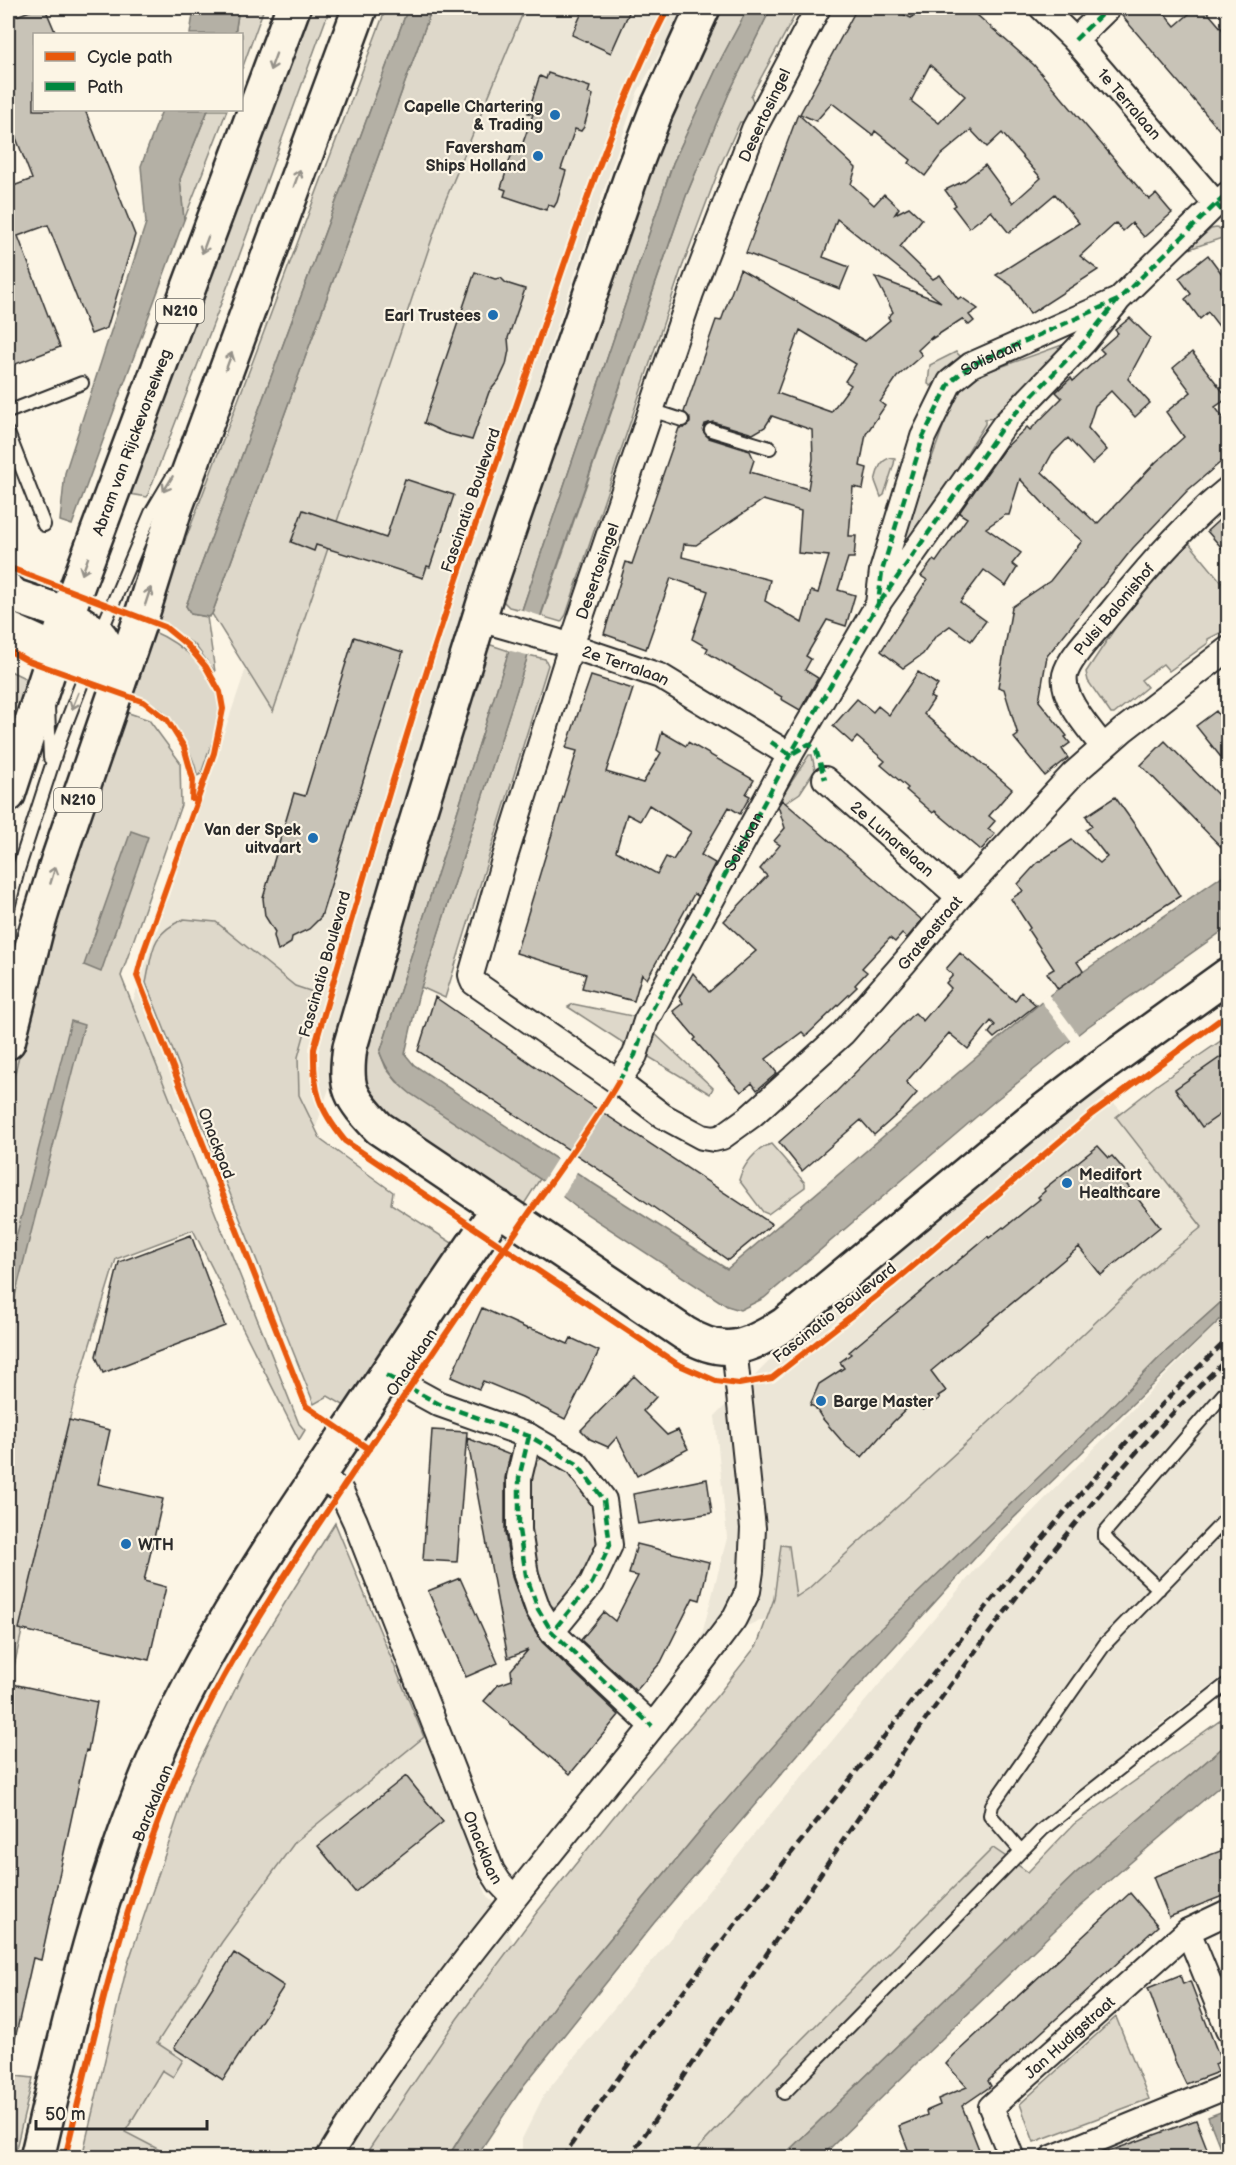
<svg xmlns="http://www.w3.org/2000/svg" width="1236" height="2165" viewBox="0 0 1236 2165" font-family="'Balsamiq Sans',sans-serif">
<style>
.built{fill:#ece6d7}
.green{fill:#ded8ca;stroke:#84827a;stroke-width:1.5}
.water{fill:#b4b0a5;stroke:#7d7b74;stroke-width:1.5}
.pier{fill:#fcf5e5}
.building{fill:#c8c3b7;stroke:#2b2b2b;stroke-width:1.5;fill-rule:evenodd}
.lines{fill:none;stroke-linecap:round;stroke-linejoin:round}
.lane-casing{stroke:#2b2b2b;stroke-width:16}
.street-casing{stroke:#2b2b2b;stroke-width:28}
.secondary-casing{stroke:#2b2b2b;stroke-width:38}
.highway-casing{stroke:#2b2b2b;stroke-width:38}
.lane{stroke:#fcf5e5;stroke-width:12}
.street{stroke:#fcf5e5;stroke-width:24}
.secondary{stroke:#fcf5e5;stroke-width:33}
.highway{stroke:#fcf5e5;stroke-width:33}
.rail{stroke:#2b2b2b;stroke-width:4.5;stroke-dasharray:9 4.5;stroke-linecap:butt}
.quiet{stroke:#00873e;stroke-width:4.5;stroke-dasharray:9 4.5;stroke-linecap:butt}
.cycleway-casing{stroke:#fcf5e5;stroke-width:10}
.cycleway{stroke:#e8590c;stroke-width:6}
.oneway{stroke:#949088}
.poi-dot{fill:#1f6fb2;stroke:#fcf5e5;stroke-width:2}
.labels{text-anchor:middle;stroke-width:4.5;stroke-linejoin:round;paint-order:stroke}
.shield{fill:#fcf5e5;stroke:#6a6863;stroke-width:1.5}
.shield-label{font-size:15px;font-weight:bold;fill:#2b2b2b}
.street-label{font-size:16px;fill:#2b2b2b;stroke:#fcf5e5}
.poi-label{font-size:16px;font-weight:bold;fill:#2b2b2b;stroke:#fcf5e5;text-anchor:end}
</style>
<rect width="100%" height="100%" fill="#fcf5e5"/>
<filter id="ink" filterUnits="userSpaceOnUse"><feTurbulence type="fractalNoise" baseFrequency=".0167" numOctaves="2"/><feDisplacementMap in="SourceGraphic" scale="12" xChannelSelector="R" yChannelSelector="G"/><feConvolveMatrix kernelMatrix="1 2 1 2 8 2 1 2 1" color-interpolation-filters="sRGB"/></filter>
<g filter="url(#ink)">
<!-- built -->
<path class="built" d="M470,8H686L638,91L550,346L333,1077L298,1180L110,1069Z
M1076,1064L1228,1221L809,1604L700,1642L727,1538L715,1416L1031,1096Z
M1228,1312V1672L1155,1728L724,2157H522V2139L544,2095L764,1822L975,1570Z
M418,1721L488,1898L494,1903L517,1950L374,2157L108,2158L199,1935Z"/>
<!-- green -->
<path class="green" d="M239,8H264L242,69V34H235Z
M306,8H330L238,259L147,497L129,494Z
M386,8H408L186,606L191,614L207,617L215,672L195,645L156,618Z
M432,8H525L443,206L273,712L212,614Z
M717,8H748L721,59L673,163L522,610L509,607L499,597L634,193Z
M771,8H799L751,96L755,108L746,122H740L721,164L681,270L566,615L561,622L541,616L686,196L729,93Z
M208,110H227L184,220L180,179Z
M1216,228L1228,230V236L1186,250L1211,229Z
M1065,344L997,418L985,419V424L899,561L894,564L948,413L961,389L978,375Z
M956,352L960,356L962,362L931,386L928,384L930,365Z
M890,458L895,459L894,464L884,495L881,497L875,481C878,471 879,461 890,458Z
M1187,544H1190L1228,590V629L1208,639V643L1169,671L1163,664L1141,680L1147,687L1114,714H1111L1088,681L1086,672L1129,607Z
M150,630C181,643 221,674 219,711C218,732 207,754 201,774L197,776C196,764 191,755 186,744C168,710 161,707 127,692Z
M488,644L509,651L380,1053L386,1068L397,1082L540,1179L519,1212L375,1112L358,1083L402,894Z
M528,655L545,659L548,665L445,998L421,987Z
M8,670L29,680L8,748Z
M123,711L149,720L180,762L181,805L121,976L299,1424L305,1430L299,1440L193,1230L116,1259L77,1387L8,1693V1102L52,917Z
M809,755H812L815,770L800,793L775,810L777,804Z
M184,919L216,922L295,986L316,993L298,1057L299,1095L321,1140L393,1192L391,1204L460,1248L350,1409L328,1396L314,1404L146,983C153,950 150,934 184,919Z
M573,1004L637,1017L628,1046L568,1007Z
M651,1034H655L713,1088L710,1094L649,1057Z
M1228,1036V1296L1160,1357L714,1814L555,2005L466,2128L448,2157L363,2158L457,2019L537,1912L627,1800L717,1696L757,1645L774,1599L781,1545L789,1546L796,1597L808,1589L1039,1376L1162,1259L1202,1227L1116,1117L1158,1084Z
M771,1144L805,1183V1187L768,1214L763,1212L739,1180C743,1165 756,1149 771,1144Z
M550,1455L594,1495L600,1533L591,1568L561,1606L556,1608L549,1605L531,1545L530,1482L536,1462L542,1456Z
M335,1523L424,1737L295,1842L222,1942L157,2043L183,2060L173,2077L162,2070L125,2132L173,2157H82L127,1966L190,1781L251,1657Z
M1228,1715V1743L1076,1873L782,2157L689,2158L801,2040L993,1848L1028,1872L1074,1824Z
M1116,2017L1149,2099L1034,2142L1020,2104Z
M15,2076L33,2078L14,2157H8V2106Z"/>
<!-- water -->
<path class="water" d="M194,8H239L235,34H190Z
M408,8H432L212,614L209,617L191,614L186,606Z
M748,8H771L729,93L686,196L549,590L418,997L405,1054L414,1065L594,1184L727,1269L1051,994L1228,872V927L1086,1028L996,1100L764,1298L740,1310L727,1306L576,1207L540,1179L411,1094C396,1082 387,1071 380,1053L522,610L673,163L721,59Z
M162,110H208L180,179L184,220L72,525L60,521L65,473L146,223L141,166Z
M131,831L148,837L101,972L84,965Z
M71,1021L84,1025L8,1323V1269Z
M1228,1296V1312L995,1536L817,1732L654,1923L524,2085L476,2157H448L466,2128L555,2005L714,1814L852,1656L1095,1423L1160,1357Z
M1228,1743V1779L1081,1905L921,2059L821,2157H782L1076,1873Z
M1228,2109V2118L1224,2120L1228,2131V2157H1224L1208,2117Z"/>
<!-- pier -->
<path class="pier" d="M519,609L544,617L531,656L507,650Z
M1048,994L1080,1037L1073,1043L1040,1000Z
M558,1157L578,1170L561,1199L541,1184Z"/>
<!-- building -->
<path class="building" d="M38,8H45L56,34H34V110H85L135,235L107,328L91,334L48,225L18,236L60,347L8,367V188L32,179L8,117V19Z
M584,8H631L611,53L572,35Z
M857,8H891L911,18L920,8H969L1034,65L1144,194L1150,199L1156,194L1172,213L1144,237L1132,223L1123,231L1116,223L1080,256L1098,270L1030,314L1012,286L996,275L1079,223L1055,194L1009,233L991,211L969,228L953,207L956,205L945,190L964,181L985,165L1013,203L1041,178L1002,133L987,147L971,130L940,156L925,176L909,163L911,160L875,131L873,135L832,103L816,121L800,114ZM930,65L965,96L939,123L911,101Z
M1133,8H1160L1175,26L1196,8H1204L1228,36V140L1122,16Z
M548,73L590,87L588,93L593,95L584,127L581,131L575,129L561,169L566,171L557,202L554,207L548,204L546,210L504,196L506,190L501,188L511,156L514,152L519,154L533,114L528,113L538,81L540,76L546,79Z
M798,114L856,168L851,184L874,205L884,194L899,208L895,214L909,207L922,219L900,247L933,279L940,275L958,299L961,297L978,309L969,315L974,321L969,325L962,319L930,340L933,336L918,350L922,355L897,377L880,402L885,406L866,434L860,466L867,468L863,489L853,487L849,536H856L854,558H848L838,590L855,595L846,626L827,620L806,656L811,659L805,670L818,678L800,710L781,699L782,697L706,652L708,648L692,639L708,591L671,578L646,649L604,634L626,562L632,564L679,428H684L690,423V418L684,412L716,320L721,321L740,269L865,341L890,320L888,317L893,312L875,277L941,302L837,219L823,257L849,267L840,289L746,253ZM800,330L856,364L845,381L851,385L831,412L777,393ZM772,416L812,430L813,459L808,489L750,472L754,460L750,451L709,438L703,431L705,424L713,422L753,434L765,427ZM763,500L801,511L798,553L829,556L818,593L811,591L802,623L765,601L770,580L682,557L684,544L696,545Z
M1208,255L1228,282V338L1208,312L1200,319L1185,299L1191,294L1179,278Z
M475,272L495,279L501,278L506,283L525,289L508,338L509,350L506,365L499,380L489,392L472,440L445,433L424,423Z
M1130,318L1150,338L1128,379L1150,403L1135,417L1111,391L1095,406L1088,428L1107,450L1092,464L1068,438L1052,454L1042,472L1097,524L1156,462L1184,437L1166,412L1191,392L1173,368L1192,352L1228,398L1215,407L1228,424V456L1188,490L1133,548L1047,656L1039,701L1067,736L1065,737L1070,743L1062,749L1068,758L1045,776L1014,738L1018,735L1004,689L998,687L1012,607L1050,581L1082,541L1057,520L1058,519L1020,479L1009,515H1005L986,528L1021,553L1012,564L1017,568L1006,586L984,570L960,602L986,621L971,641L950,626L935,637L923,654L903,668L881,651L927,580L921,576L933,560L936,562L967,518L959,513L1004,449L1027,427L1030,430L1062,398L1056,392L1071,378L1073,381L1104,353L1100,349L1118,333L1115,330Z
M405,479L454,495L430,567L427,566L423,578L349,554L348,555L316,545L314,551L291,542L303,510L386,538Z
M1228,512V555L1207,531Z
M354,637L403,652L321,917L309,929L292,937L291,943L278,951L274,936L275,932L265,916L263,898L294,793L305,796Z
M918,672L938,685L930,697L934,699L924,714L1012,789L989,816L995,821L988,829L995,834L981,850L935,811L933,813L906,790L908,788L881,765L885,761L857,737L852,743L833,726L857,699L873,712L878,706L889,715Z
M591,676L633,689L606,772L643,783L661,753L657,750L662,732L686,746L688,742L754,780L746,794L750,796L740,814L729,807L701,855L715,863L698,896L694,894L647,979L642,974L634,1001L582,988L586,974L516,953L577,751L566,748ZM649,805L691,832L673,860L666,857L657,874L616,851L627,814L640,821Z
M1216,711L1228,728V766L1196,726Z
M1165,741L1228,805V854L1141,765Z
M1115,797L1137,828L1180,896L1077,962L1083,971L1058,989L1047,973L1054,969L1028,930L1030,928L1011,899L1023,891L1018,884L1037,863L1072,840L1100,863L1107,857L1086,830L1092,826L1086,816Z
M782,800L922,920L907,938L902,934L895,942L890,938L862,968L867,972L855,985L857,987L806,1036L802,1032L766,1059L777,1073L757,1090L752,1083L741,1092L694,1040L696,1038L673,1011L683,1003L679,997L693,973L709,992L756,951L724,921L767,876L760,869L780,845L774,841L785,828L778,806Z
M960,953L1015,1001L1021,992L1036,1005L994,1038L989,1033L995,1025L991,1021L968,1049L949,1033L906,1082L917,1093L903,1109L874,1135L861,1120L802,1171L779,1142L836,1092L910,1017L915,1013L923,1021L951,988L946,983L953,975L946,969Z
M435,997L588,1103L772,1224L728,1260L615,1180L418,1051Z
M1228,1052V1109L1202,1127L1175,1089Z
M1098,1146L1109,1158L1112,1156L1126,1172L1120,1176L1160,1227L1101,1275L1079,1247L931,1371L946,1391L938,1396L940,1398L923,1410L914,1402L893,1422L862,1457L847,1447L822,1418L815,1407L810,1405L819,1384L844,1368L840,1362L851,1354L849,1352L988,1236L989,1238L1003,1227L1004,1228L1040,1199L1038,1197L1045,1191L1044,1189Z
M191,1235L225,1326L103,1373L96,1356L119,1262Z
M482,1308L528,1329L529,1328L541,1332L568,1344L571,1338L599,1351L565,1419L522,1397L483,1381L479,1389L451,1377Z
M634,1376L656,1397L643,1411L667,1435L678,1430L688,1449L637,1476L617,1437L608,1447L590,1439L581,1430Z
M69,1420L110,1430L98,1484L163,1499L144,1581L166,1587L149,1660L19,1629Z
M432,1430L467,1432L457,1562L423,1560Z
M467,1438L510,1455L505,1478V1532L512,1577L526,1616L542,1642L619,1715L570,1774L484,1701L498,1685L512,1680L511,1670L528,1650L508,1658Z
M707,1479L712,1513L638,1524L633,1494Z
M637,1544L709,1562L700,1600L693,1598L661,1662L636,1691L581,1640L604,1612L615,1621L638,1576L629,1574Z
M460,1578L498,1663L466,1677L428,1591Z
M8,1683L97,1702L88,1751L86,1750L41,1960L33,1958L15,2039L8,2038Z
M406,1776L443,1822L355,1892L318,1846Z
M1228,1848V1894L1169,1917L1153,1877Z
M1130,1893L1158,1926L988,2081L991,2086L962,2106L982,2157H911L899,2126L927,2115L926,2111L940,2105L938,2099L967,2087L946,2064L954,2055Z
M234,1953L284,1986L223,2080L174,2048Z
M1180,1975L1183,1984L1190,1981L1221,2061L1215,2064L1218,2072L1186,2084L1175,2061L1148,1988Z
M1196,2120L1208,2151L1191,2157H1096V2156Z"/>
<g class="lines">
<defs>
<path id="lane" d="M651,410L682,420
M8,412L82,383
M711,430L770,448
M8,433L44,525
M100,634L151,513L173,476
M48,706L50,758
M8,908L18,870L62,734L90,662
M1159,1589L1109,1542L1105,1537V1532L1228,1389
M1021,1851L990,1815L992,1805L1105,1644L1228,1517
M784,2093L1043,1829L1228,1683"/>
<g id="street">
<path id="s1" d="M818,8L754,129L691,293L571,646L504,860L471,975L473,982L618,1082L663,1116L702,1137L714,1139L722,1137L751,1116L843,1033L905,962L959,897L1073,774L1123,730L1228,649"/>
<path id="s2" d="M1042,8L1075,40L1216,204"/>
<path d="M1075,40L1108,8"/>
<path d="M879,602L1004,425L1084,342L1116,303"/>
<path id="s3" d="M479,619L556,641L660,676L790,755"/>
<path id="s4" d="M1103,747C1090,729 1061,699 1065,675C1069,658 1091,636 1102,623C1142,575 1180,528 1228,489"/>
<path id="s5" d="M825,779L959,897"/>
<path id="s6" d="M618,1082L635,1055L646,1021L790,755L878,604L882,571L923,437L950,382L971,365L1118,300L1216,204L1228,194"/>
<path d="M386,1375L439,1404L529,1436L577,1464L604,1500L610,1545L592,1583L552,1632L652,1726"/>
<path d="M529,1436L519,1478V1530L526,1575L538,1609L552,1632"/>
<path id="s7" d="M317,1476L341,1491L355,1521L492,1871L499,1882L514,1898"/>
<path d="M1188,1931L1228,2029"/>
<path d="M328,2158C422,2003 540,1868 652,1727C680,1691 707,1655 734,1619L748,1591L751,1571L753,1528L734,1347"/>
<path id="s8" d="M1012,2158L991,2107L1188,1931L1228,1912"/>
<path d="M1052,2158L1228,2086"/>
</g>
<path id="secondary" d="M703,8L656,111L633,171L487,593L406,855L350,1047C344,1089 350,1097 379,1128L684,1333C724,1358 748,1348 785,1324L1030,1121L1099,1068L1228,975
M8,590L14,596L67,614L100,636L122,671
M8,629L56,651L122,671
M37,2158C65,2040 92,1920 135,1807C186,1671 268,1550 349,1430C399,1356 447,1281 499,1208"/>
<g id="highway">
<path id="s9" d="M8,795L67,614L293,8"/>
<path d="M8,1042L36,931L58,860L141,618L175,509L360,8"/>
</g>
</defs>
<!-- lane casing -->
<use href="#lane" class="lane-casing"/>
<!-- street casing -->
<use href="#street" class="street-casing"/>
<!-- secondary casing -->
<use href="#secondary" class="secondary-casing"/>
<!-- highway casing -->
<use href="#highway" class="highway-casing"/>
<!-- lane -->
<use href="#lane" class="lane"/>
<!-- street -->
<use href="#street" class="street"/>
<!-- secondary -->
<use href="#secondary" class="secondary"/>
<!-- highway -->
<use href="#highway" class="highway"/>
<!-- rail -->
<path class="rail" d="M562,2158C659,2016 768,1883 875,1748C987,1606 1096,1463 1228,1339
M629,2158L904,1750C1002,1612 1105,1475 1228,1358"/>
<!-- quiet -->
<path class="quiet" d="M1075,40L1108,8
M1216,204L1228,217
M880,602L1004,425L1084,342L1117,301
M771,742L790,755L809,744L816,750L825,779
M618,1082L635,1055L646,1021L790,755L878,604L882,571L923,437L950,382L971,365L1118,300L1216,204L1228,194
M386,1375L439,1404L529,1436L577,1464L604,1500L610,1545L592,1583L552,1632L652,1726
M529,1436L519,1478V1530L526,1575L538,1609L552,1632"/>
<defs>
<path id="cycleway" d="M668,8C606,128 566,261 522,389C497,463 471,536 447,609C399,755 356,902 314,1049C313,1090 318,1108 345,1141L677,1364L716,1381L739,1384L772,1378L892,1284L1092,1114L1228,1014
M8,567L165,627L187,645L206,667L220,692L223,709L214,753L143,953L137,976L306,1406L369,1449
M8,650L26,660L144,702L167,720L184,747L193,779L192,799
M65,2158C102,2001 138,1841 213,1697C255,1617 306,1543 356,1468C409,1388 463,1308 518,1229C551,1180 588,1134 618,1082"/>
</defs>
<!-- cycleway casing -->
<use href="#cycleway" class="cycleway-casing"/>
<!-- cycleway -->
<use href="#cycleway" class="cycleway"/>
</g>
<!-- one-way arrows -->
<defs><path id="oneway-shaft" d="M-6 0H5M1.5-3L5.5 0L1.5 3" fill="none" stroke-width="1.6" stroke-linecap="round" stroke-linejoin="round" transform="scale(1.5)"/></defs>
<g class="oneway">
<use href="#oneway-shaft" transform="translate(273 62) rotate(110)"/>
<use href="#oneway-shaft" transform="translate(297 178) rotate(-70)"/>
<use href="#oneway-shaft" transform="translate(205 245) rotate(110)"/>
<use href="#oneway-shaft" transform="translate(229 361) rotate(-70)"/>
<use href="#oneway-shaft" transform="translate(168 484) rotate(121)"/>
<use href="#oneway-shaft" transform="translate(85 566) rotate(110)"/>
<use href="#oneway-shaft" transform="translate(148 596) rotate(-72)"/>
<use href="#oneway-shaft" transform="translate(75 701) rotate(112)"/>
<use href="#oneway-shaft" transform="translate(53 875) rotate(-73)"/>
</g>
</g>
<!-- markers -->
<g class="poi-dot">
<circle cx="555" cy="115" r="6"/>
<circle cx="538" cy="156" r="6"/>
<circle cx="493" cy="315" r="6"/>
<circle cx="313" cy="838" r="6"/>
<circle cx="1067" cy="1183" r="6"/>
<circle cx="821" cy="1401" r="6"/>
<circle cx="126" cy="1544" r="6"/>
</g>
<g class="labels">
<!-- shield labels -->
<g class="shield">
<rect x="156" y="299" width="48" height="24" rx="4.5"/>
<rect x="54" y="788" width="48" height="24" rx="4.5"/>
</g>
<g class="shield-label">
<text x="180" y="316">N210</text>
<text x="78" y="805">N210</text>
</g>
<!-- street labels -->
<g class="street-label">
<text dy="6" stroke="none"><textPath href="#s2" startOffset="130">1e Terralaan</textPath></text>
<text transform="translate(764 115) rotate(-65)" y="6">Desertosingel</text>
<text dy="6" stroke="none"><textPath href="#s6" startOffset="828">Solislaan</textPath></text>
<text dy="6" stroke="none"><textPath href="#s9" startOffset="374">Abram van Rijckevorselweg</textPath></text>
<text transform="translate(470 500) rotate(-71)" y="6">Fascinatio Boulevard</text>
<text transform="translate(597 571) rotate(-71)" y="6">Desertosingel</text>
<text dy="6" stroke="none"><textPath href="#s4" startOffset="166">Pulsi Balonishof</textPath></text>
<text dy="6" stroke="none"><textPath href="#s3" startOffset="154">2e Terralaan</textPath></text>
<text dy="6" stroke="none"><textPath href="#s5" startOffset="90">2e Lunarelaan</textPath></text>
<text dy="6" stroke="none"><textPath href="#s6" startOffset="272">Solislaan</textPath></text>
<text dy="6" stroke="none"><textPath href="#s1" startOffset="1626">Grateastraat</textPath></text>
<text transform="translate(324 964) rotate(-74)" y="6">Fascinatio Boulevard</text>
<text transform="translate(217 1143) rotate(69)" y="6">Onackpad</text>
<text transform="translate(834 1312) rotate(-38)" y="6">Fascinatio Boulevard</text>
<text transform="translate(411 1362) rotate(-56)" y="6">Onacklaan</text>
<text transform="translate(152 1803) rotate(-68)" y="6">Barckalaan</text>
<text dy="6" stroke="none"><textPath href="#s7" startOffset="412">Onacklaan</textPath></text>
<text dy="6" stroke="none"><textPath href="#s8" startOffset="160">Jan Hudigstraat</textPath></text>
</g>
<!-- poi labels -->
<g class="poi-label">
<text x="543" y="112">Capelle Chartering<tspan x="543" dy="18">&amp; Trading</tspan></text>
<text x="526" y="153">Faversham<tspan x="526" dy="18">Ships Holland</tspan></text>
<text x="481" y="321">Earl Trustees</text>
<text x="301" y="835">Van der Spek<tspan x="301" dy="18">uitvaart</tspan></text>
<text x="1079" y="1180" text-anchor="start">Medifort<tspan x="1079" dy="18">Healthcare</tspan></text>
<text x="833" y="1407" text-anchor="start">Barge Master</text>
<text x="138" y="1550" text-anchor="start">WTH</text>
</g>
</g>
<!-- margin -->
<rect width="1236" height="2165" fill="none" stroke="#fcf5e5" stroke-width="30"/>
<rect x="15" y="15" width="1206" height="2135" fill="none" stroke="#2b2b2b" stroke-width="2" filter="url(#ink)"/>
<!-- legend -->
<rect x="33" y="33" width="210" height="78" fill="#fcf5e5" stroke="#a8a49b" stroke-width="1.5"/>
<rect x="45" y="52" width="30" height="9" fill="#e8590c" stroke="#a8a49b" stroke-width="1.5"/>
<text x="87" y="63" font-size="18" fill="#2b2b2b">Cycle path</text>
<rect x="45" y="82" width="30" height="9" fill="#00873e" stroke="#a8a49b" stroke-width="1.5"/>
<text x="87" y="93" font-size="18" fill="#2b2b2b">Path</text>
<!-- scale -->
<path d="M36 2120v9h171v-9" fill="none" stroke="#2b2b2b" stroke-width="3"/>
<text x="45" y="2120" font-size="18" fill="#2b2b2b" stroke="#fcf5e5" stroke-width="4.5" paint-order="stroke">50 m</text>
</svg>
